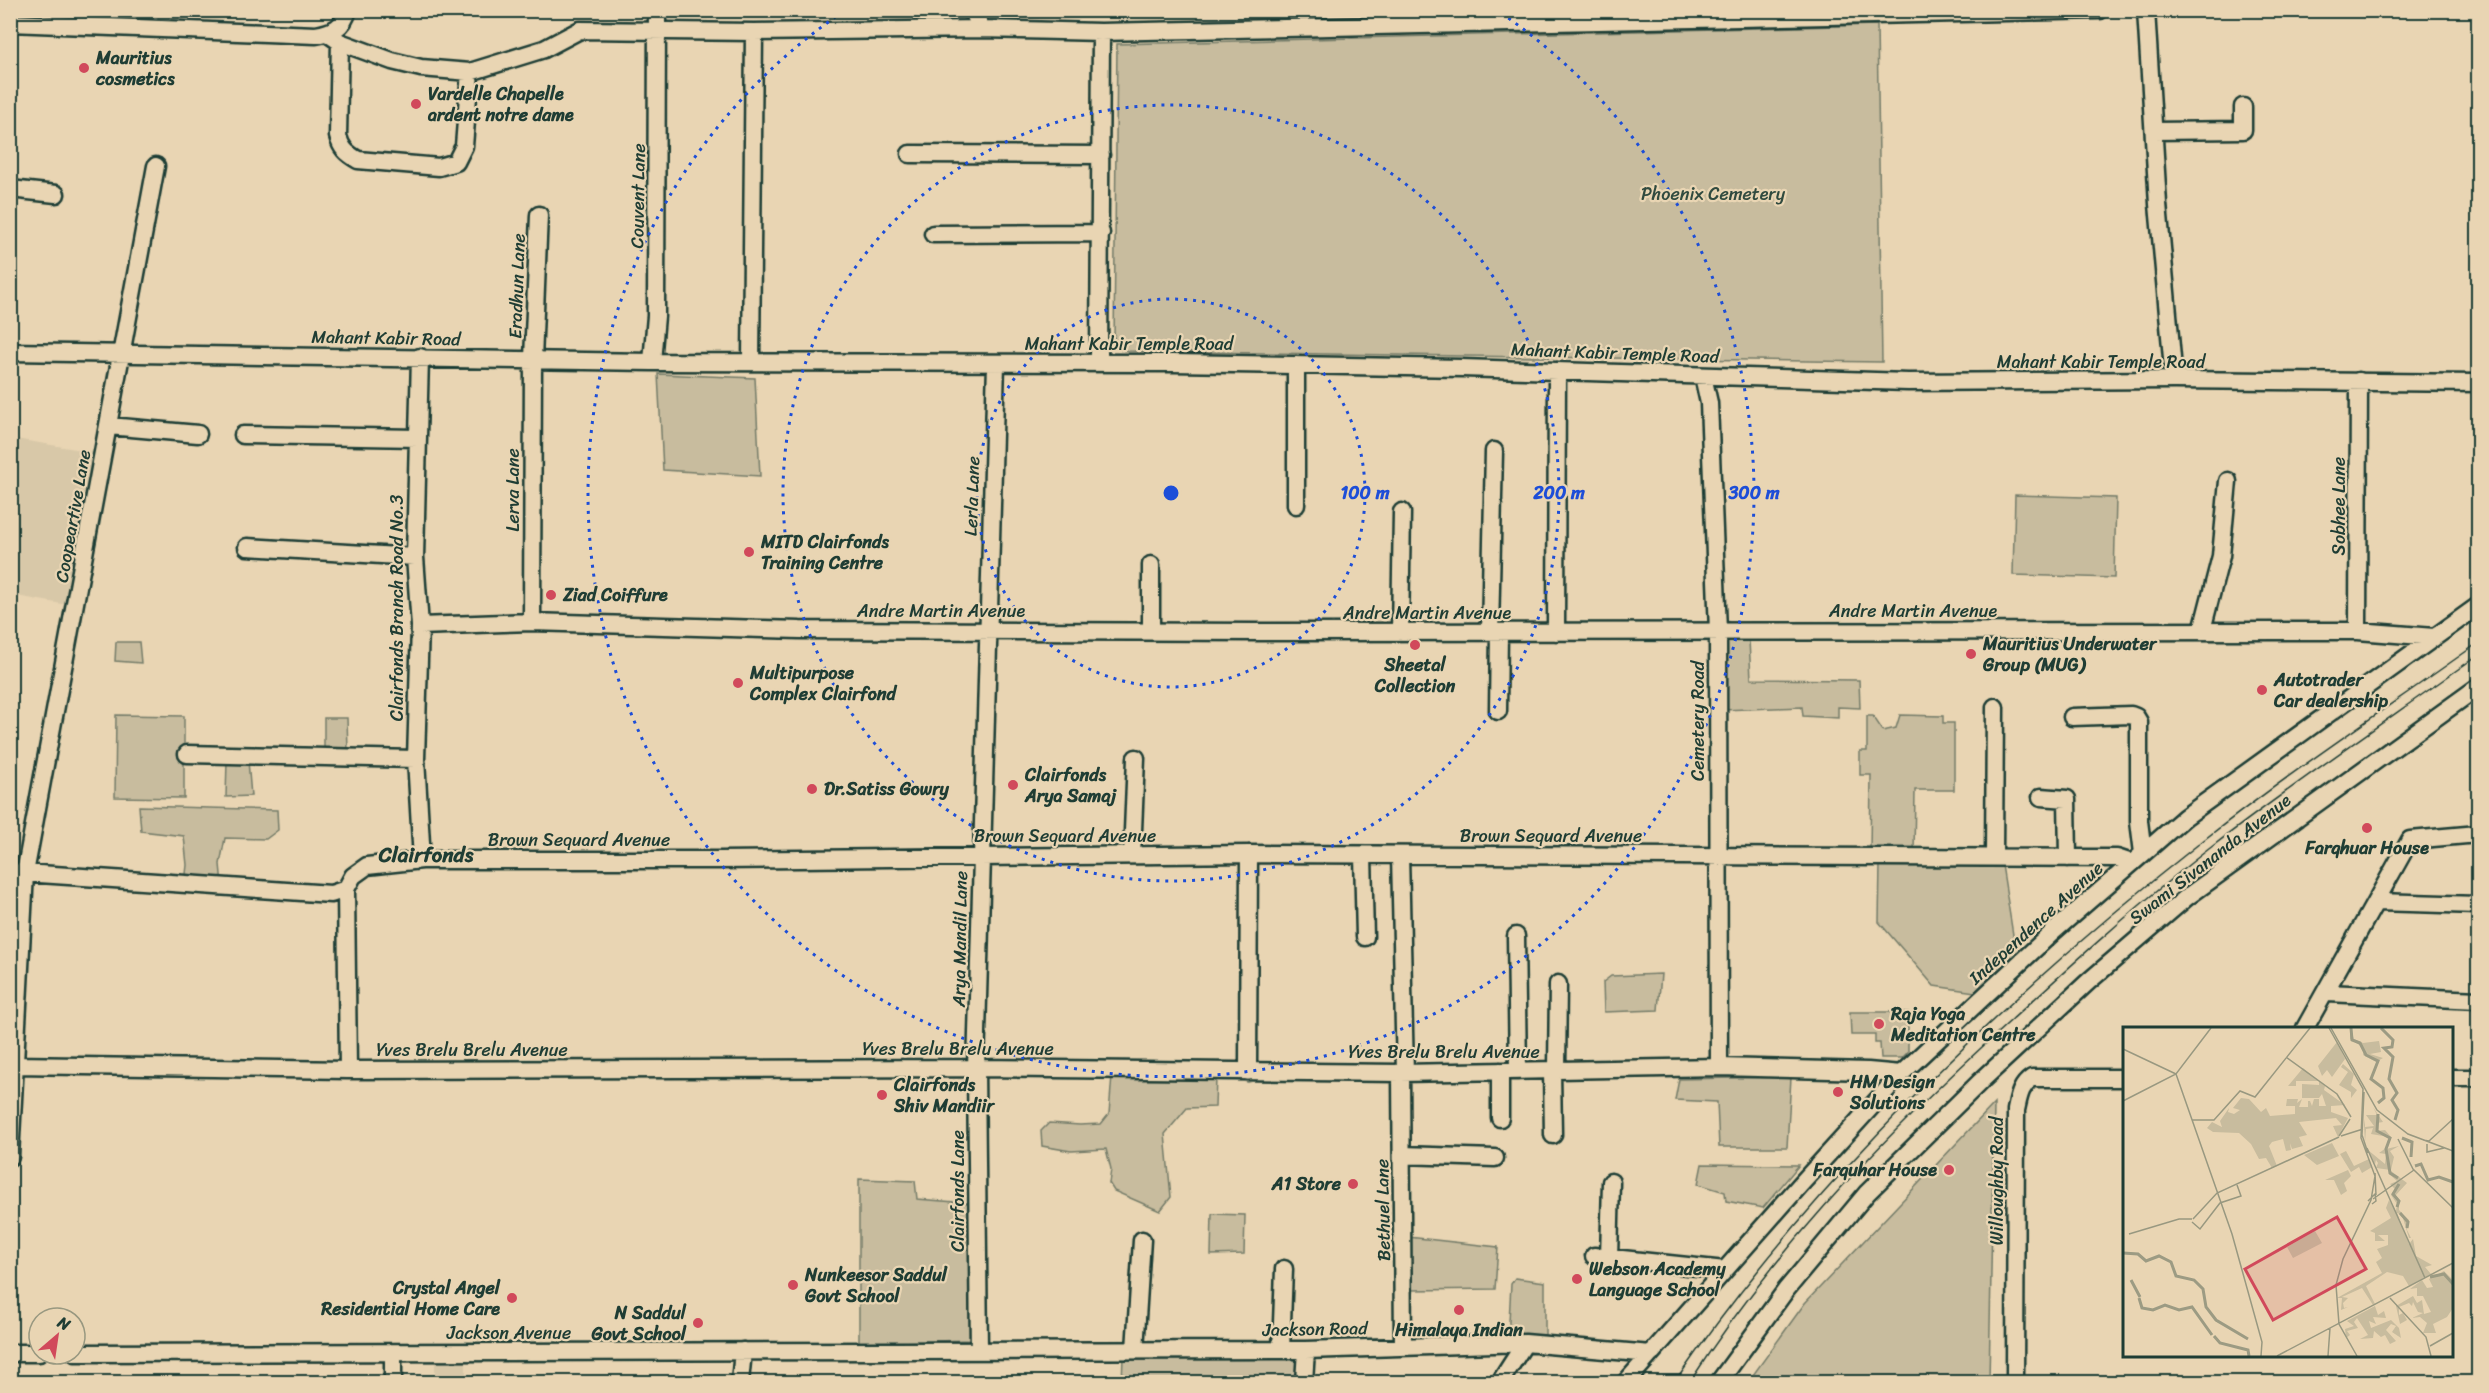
<svg xmlns="http://www.w3.org/2000/svg" width="2489" height="1393" viewBox="0 0 2489 1393" font-family="Sriracha,sans-serif">
<style>
.built{fill:#d8c8a8}
.green{fill:#c8bc9e;stroke:#747c69;stroke-width:1.5}
.lines{fill:none;stroke-linecap:round;stroke-linejoin:round}
.minor-casing{stroke:#1f3d34;stroke-width:21}
.minor{stroke:#e9d5b3;stroke-width:16}
.tram{stroke:#1f3d34;stroke-width:1.5}
.ring{fill:none;stroke:#1d4ed8;stroke-width:3;stroke-dasharray:3 6}
.poi-dot{fill:#d1495b;stroke:#e9d5b3;stroke-width:2}
.labels{text-anchor:middle;stroke-width:4.5;stroke-linejoin:round;paint-order:stroke}
.poi-label{font-size:18px;font-weight:bold;fill:#1f3d34;stroke:#e9d5b3;text-anchor:start}
.park-label{font-size:18px;fill:#304a3f;stroke:#e9d5b3}
.street-label{font-size:18px;fill:#1f3d34;stroke:#e9d5b3}
.quarter-label{font-size:21px;font-weight:bold;fill:#1f3d34;stroke:#e9d5b3}
.inset-river{fill:none;stroke:#9c9b83;stroke-width:3}
.inset-road{fill:none;stroke:#989880;stroke-width:1.5}
.view{fill:#d1495b;fill-opacity:0.15;stroke:#d1495b;stroke-width:3}
.inset-edge{fill:none;stroke:#1f3d34;stroke-width:3}
.centre{fill:#1d4ed8;stroke:#e9d5b3;stroke-width:3}
.ring-label{font-size:18px;text-anchor:middle;font-weight:bold;fill:#1d4ed8;stroke:#e9d5b3;stroke-width:4.5;stroke-linejoin:round;paint-order:stroke}
</style>
<rect width="100%" height="100%" fill="#e9d5b3"/>
<filter id="ink" filterUnits="userSpaceOnUse"><feTurbulence type="fractalNoise" baseFrequency=".0167" numOctaves="2"/><feDisplacementMap in="SourceGraphic" scale="12" xChannelSelector="R" yChannelSelector="G"/><feConvolveMatrix kernelMatrix="1 2 1 2 8 2 1 2 1" color-interpolation-filters="sRGB"/></filter>
<g filter="url(#ink)">
<!-- built -->
<path class="built" d="M674,11H959L681,15L676,14Z
M10,438L99,453L73,606L11,595Z
M466,1353V1382H435V1354Z"/>
<!-- green -->
<path class="green" d="M1877,25L1882,362L1129,351L1121,350L1114,345L1117,44Z
M658,374L755,378L760,476L663,470Z
M2015,495L2116,498L2114,578L2013,575Z
M1722,640H1749L1751,679L1859,680L1860,708L1838,707V718L1803,716L1802,707L1722,710Z
M116,642H139L141,663L115,661Z
M116,715L184,716V798L115,797Z
M1900,715L1943,716V723H1954V790H1915L1914,854H1870L1871,775H1860V751H1867V716H1873L1883,731L1896,728Z
M324,718H347L348,751L324,752Z
M227,761H248L251,796L226,797Z
M139,806L277,810L278,830L266,839L225,838L220,864L222,885L185,883L187,865L184,836L141,831Z
M1880,865H2002L2016,954L1975,992L1934,986L1879,922Z
M1661,974L1658,1010L1604,1012L1603,982L1611,976Z
M1850,1012H1908V1052L1902,1058H1881L1880,1043H1875V1035H1851Z
M1112,1075L1216,1077L1215,1107L1187,1108L1165,1134L1171,1197L1160,1211L1114,1191L1109,1183L1111,1169L1106,1149L1071,1151L1042,1146L1041,1131L1049,1123L1080,1125L1101,1124L1109,1114Z
M1791,1077L1787,1147H1719L1717,1102L1675,1100L1679,1079Z
M1994,1104L1989,1382H1748L1805,1303Z
M1702,1164L1799,1165L1763,1208L1726,1201L1725,1192L1698,1184Z
M859,1179L915,1181L917,1199L968,1203L971,1340L859,1343Z
M1212,1214L1245,1215L1244,1254L1211,1255Z
M1408,1237L1498,1247L1495,1289L1411,1290Z
M1515,1278L1545,1282V1341H1508L1511,1284Z
M1123,1358L1297,1359L1296,1382H1122Z"/>
<g class="lines">
<defs>
<path id="minor" d="M972,10L982,29
M2146,10L2158,204L2174,380
M10,23L316,35C333,32 343,28 348,10
M327,33L340,42L392,61L421,68L470,72L544,49L580,30L754,32L982,29L1101,32L2100,10
M340,42L338,136C341,148 346,153 358,160L439,167L456,162L464,146L470,72
M2154,131L2243,130V107
M910,154L1101,155
M10,189L56,194
M933,234L1101,233
M10,352L652,362L1173,363L1462,368L1908,382L2174,380L2478,383
M420,357L415,557L420,626L416,759L422,860
M1099,361L1101,32
M652,362L656,316L657,10
M751,362L754,32
M1296,365V505
M1703,376L1709,403L1718,631L1719,1067
M109,426L198,434
M243,435L418,438
M247,547L415,557
M532,622L533,359L539,215
M420,626L532,622L800,630L1258,632L2358,631L2434,637
M2202,630L2221,556L2228,481
M1151,631V565
M2358,631L2359,381
M1400,632L1402,512
M1490,632L1494,451
M1556,632L1557,371
M1498,711L1499,632
M2072,717L2131,715L2136,717L2139,722V821L2143,853
M187,754L416,759
M2041,797L2067,799L2068,858
M1132,855L1136,758
M1363,855L1365,937
M1400,855L1405,1073
M1994,857L1995,707
M10,872L331,894L346,889L353,876L367,866L422,860H720L1249,854L2117,858L2132,863
M346,889L348,1070
M2376,902L2478,905
M1516,936L1518,1071
M2327,993L2478,1000
M2305,1028L2410,840L2478,834
M15,1065L348,1070L976,1068L1401,1073L1719,1067L1868,1071L1901,1074
M1552,1070L1553,1135
M1557,1070L1558,984
M1248,1072L1249,854
M1401,1073L1403,1347
M2452,1078H2478
M1500,1118V1071
M1402,1155L1495,1158
M10,1157L25,873L156,166
M1594,1256L1725,1270
M1609,1258L1611,1182
M979,1350L976,1068L996,364
M1135,1350L1142,1240
M1281,1350L1284,1269
M10,1353H39
M75,1353L1306,1350L1525,1343L1651,1354
M393,1354V1382
M740,1382L743,1351
M1304,1382L1306,1350
M1500,1382L1525,1343
M1626,1382L1800,1185L1901,1074L2054,931L2185,817L2478,606
M1719,1382L1786,1290L1867,1193L1981,1081L2089,981L2187,897L2478,687
M2015,1382L2016,1110C2019,1097 2020,1086 2032,1078H2124"/>
</defs>
<!-- minor casing -->
<use href="#minor" class="minor-casing"/>
<!-- minor -->
<use href="#minor" class="minor"/>
<!-- tram -->
<path class="tram" d="M1675,1382C1817,1175 2008,994 2205,839C2293,770 2387,708 2478,643
M1690,1382C1769,1258 1873,1148 1981,1048C2057,978 2132,908 2214,845C2300,779 2390,718 2478,655"/>
</g>
</g>
<!-- distance rings -->
<g class="ring">
<circle cx="1171" cy="493" r="194"/>
<circle cx="1171" cy="493" r="388"/>
<path d="M1501 13A583 583 0 1 1 841 13"/>
</g>
<!-- markers -->
<g class="poi-dot">
<circle cx="84" cy="68" r="6"/>
<circle cx="416" cy="104" r="6"/>
<circle cx="749" cy="552" r="6"/>
<circle cx="551" cy="595" r="6"/>
<circle cx="1415" cy="645" r="6"/>
<circle cx="1971" cy="654" r="6"/>
<circle cx="738" cy="683" r="6"/>
<circle cx="2262" cy="690" r="6"/>
<circle cx="1013" cy="785" r="6"/>
<circle cx="812" cy="789" r="6"/>
<circle cx="2367" cy="828" r="6"/>
<circle cx="1879" cy="1024" r="6"/>
<circle cx="1838" cy="1092" r="6"/>
<circle cx="882" cy="1095" r="6"/>
<circle cx="1949" cy="1170" r="6"/>
<circle cx="1353" cy="1184" r="6"/>
<circle cx="1577" cy="1279" r="6"/>
<circle cx="793" cy="1285" r="6"/>
<circle cx="512" cy="1298" r="6"/>
<circle cx="1459" cy="1310" r="6"/>
<circle cx="698" cy="1323" r="6"/>
</g>
<g class="labels">
<!-- poi labels -->
<g class="poi-label">
<text x="96" y="64">Mauritius<tspan x="96" dy="21">cosmetics</tspan></text>
<text x="428" y="100">Vardelle Chapelle<tspan x="428" dy="21">ardent notre dame</tspan></text>
<text x="761" y="548">MITD Clairfonds<tspan x="761" dy="21">Training Centre</tspan></text>
<text x="563" y="601">Ziad Coiffure</text>
<text x="1983" y="650">Mauritius Underwater<tspan x="1983" dy="21">Group (MUG)</tspan></text>
<text x="1415" y="671" text-anchor="middle">Sheetal<tspan x="1415" dy="21">Collection</tspan></text>
<text x="750" y="679">Multipurpose<tspan x="750" dy="21">Complex Clairfond</tspan></text>
<text x="2274" y="686">Autotrader<tspan x="2274" dy="21">Car dealership</tspan></text>
<text x="1025" y="781">Clairfonds<tspan x="1025" dy="21">Arya Samaj</tspan></text>
<text x="824" y="795">Dr.Satiss Gowry</text>
<text x="2367" y="854" text-anchor="middle">Farqhuar House</text>
<text x="1891" y="1020">Raja Yoga<tspan x="1891" dy="21">Meditation Centre</tspan></text>
<text x="1850" y="1088">HM Design<tspan x="1850" dy="21">Solutions</tspan></text>
<text x="894" y="1091">Clairfonds<tspan x="894" dy="21">Shiv Mandiir</tspan></text>
<text x="1937" y="1176" text-anchor="end">Farquhar House</text>
<text x="1341" y="1190" text-anchor="end">A1 Store</text>
<text x="1589" y="1275">Webson Academy<tspan x="1589" dy="21">Language School</tspan></text>
<text x="805" y="1281">Nunkeesor Saddul<tspan x="805" dy="21">Govt School</tspan></text>
<text x="500" y="1294" text-anchor="end">Crystal Angel<tspan x="500" dy="21">Residential Home Care</tspan></text>
<text x="686" y="1319" text-anchor="end">N Saddul<tspan x="686" dy="21">Govt School</tspan></text>
<text x="1459" y="1336" text-anchor="middle">Himalaya Indian</text>
</g>
<!-- park labels -->
<g class="park-label">
<text x="1713" y="200">Phoenix Cemetery</text>
</g>
<!-- street labels -->
<g class="street-label">
<text transform="translate(638 196) rotate(-89)" y="6">Couvent Lane</text>
<text transform="translate(517 286) rotate(-88)" y="6">Eradhun Lane</text>
<text transform="translate(386 338) rotate(1)" y="6">Mahant Kabir Road</text>
<text x="1129" y="350">Mahant Kabir Temple Road</text>
<text transform="translate(1615 353) rotate(2)" y="6">Mahant Kabir Temple Road</text>
<text x="2101" y="368">Mahant Kabir Temple Road</text>
<text transform="translate(513 490) rotate(-90)" y="6">Lerva Lane</text>
<text transform="translate(972 496) rotate(-88)" y="6">Lerla Lane</text>
<text transform="translate(2339 506) rotate(-90)" y="6">Sobhee Lane</text>
<text transform="translate(73 516) rotate(-80)" y="6">Coopeartive Lane</text>
<text transform="translate(397 608) rotate(-90)" y="6">Clairfonds Branch Road No.3</text>
<text x="941" y="617">Andre Martin Avenue</text>
<text x="1913" y="617">Andre Martin Avenue</text>
<text x="1427" y="619">Andre Martin Avenue</text>
<text transform="translate(1698 721) rotate(-90)" y="6">Cemetery Road</text>
<text x="1065" y="842">Brown Sequard Avenue</text>
<text x="1551" y="842">Brown Sequard Avenue</text>
<text x="579" y="846">Brown Sequard Avenue</text>
<text transform="translate(2210 859) rotate(-38)" y="6">Swami Sivananda Avenue</text>
<text transform="translate(2036 923) rotate(-42)" y="6">Independence Avenue</text>
<text transform="translate(960 939) rotate(-89)" y="6">Arya Mandil Lane</text>
<text x="958" y="1055">Yves Brelu Brelu Avenue</text>
<text x="472" y="1056">Yves Brelu Brelu Avenue</text>
<text x="1444" y="1058">Yves Brelu Brelu Avenue</text>
<text transform="translate(1997 1181) rotate(-90)" y="6">Willoughby Road</text>
<text transform="translate(958 1191) rotate(-90)" y="6">Clairfonds Lane</text>
<text transform="translate(1383 1210) rotate(-91)" y="6">Bethuel Lane</text>
<text transform="translate(1315 1329) rotate(-1)" y="6">Jackson Road</text>
<text x="509" y="1339">Jackson Avenue</text>
</g>
<!-- quarter labels -->
<g class="quarter-label">
<text x="426" y="862">Clairfonds</text>
</g>
</g>
<!-- overview -->
<g transform="translate(2123 1027)">
<rect width="330" height="330" fill="#e9d5b3"/>
<path d="M227,1L231,12L240,16L256,14L258,25L247,27L260,31L253,35L240,28L241,21L227,12ZM214,15L222,32L209,50L204,43L199,49L195,39ZM220,37L231,47L228,58L234,63L228,71V65L216,58L225,45L218,40ZM180,41L202,59L201,63L222,78L208,79V85L225,91L215,110L210,99L219,98L213,91L176,95L184,108L176,110L180,119L169,122L167,116L168,123L163,124L160,112L149,115L146,119L154,139L149,141L143,131L136,132L128,117L116,106L90,105L84,101L89,95L99,100L97,94L106,81L105,85L111,87L117,83L110,81L118,71L126,72L138,85L143,81L147,89L172,87V79H163L164,72H175L174,76L179,72L176,80H185V74H187L189,79L191,72H196V79H203L199,67L196,71H179V57L196,58V54H173V59H165ZM250,80L260,95L254,96V104L262,103L268,110L263,122L276,119L267,124L271,130L268,143L253,141L255,136L253,133L252,137L245,123L262,137L263,127L256,126L263,121L266,110L248,107L250,101L243,102L242,115L241,98L242,92V100L251,99L243,88H254ZM209,116L216,129L194,138L181,128ZM223,124L231,139L246,132L249,140L239,146L236,140L228,145L217,127ZM225,143L228,149L221,156L224,164L218,168L211,153H202ZM268,144L284,156L272,169L276,174V183L286,193L284,203L288,211H286L279,188L274,186L286,217L290,212L293,229L309,238L302,240L308,247L286,259L280,249L264,245L243,259L252,277L250,278L239,261L219,270L225,271L220,276L221,281L225,280L218,283L219,271H214L259,246L253,235L259,231L254,222L265,218V208H255L262,214H252V206L247,204L268,191L263,181L266,173L273,184L274,177L268,168L272,162L267,157L274,154L266,147ZM192,204L199,216L170,231L164,220ZM321,244L330,253V281L324,290L310,297L313,306H300L304,296L297,290L289,291L300,286L295,285L290,275L289,279L286,276L276,280V288L280,286L284,293L277,297L273,279L290,269L294,276L299,273L301,287L308,285L300,269H294V261L287,262L299,253L304,261L310,260L306,252ZM252,279L255,288L261,284L263,291L250,290L253,297L246,294L248,301L268,293L276,301L278,311L269,305L273,299L268,297L263,303L273,314L267,317L262,308L258,310L251,304L250,311L237,312L245,308L234,291L231,295L235,301L224,304L227,308L223,311L222,302L231,299L224,294Z" fill="#c8bc9e"/>
<path class="inset-river" d="M228,1L229,13L237,16L243,28L255,34L248,52L260,61L261,71L255,76M258,1L270,13L269,20L261,21L270,30L266,52L274,66L269,73L275,83L272,93M255,87L254,104L267,111L263,122L267,146L275,151M279,111L289,115L288,130M292,139L298,137L305,153L316,150L330,155M274,180L276,174L270,167L276,157M277,186L285,195L284,201M0,226L15,227L23,234L36,229L48,235L53,249L71,253L80,262L83,280L93,293L125,312M307,250L321,247L330,257M8,253L17,270M16,271L19,281L30,283L42,278L56,283L69,280L89,308M91,309L97,316L125,323L126,329"/>
<path class="inset-road" d="M206,1L240,62L238,111L252,149L248,173L220,232L213,258L216,297L234,329M208,1L254,83L285,107L330,124M0,22L53,47M163,30L214,67L228,90M53,47L109,207L139,315L138,329M241,65L239,108L245,126M0,74L53,47L88,1M69,93H91L117,64L132,70L187,1M216,109L227,92M218,109L240,102M275,112L290,142L330,181M300,113L306,114L330,92M304,117V125L321,121M244,121L302,251M252,146L253,168M250,172L291,143M245,174L252,167L253,174L249,177M70,192L94,166L216,110M69,195L77,202L97,176L118,169L114,158M6,207L56,192H69M267,271L303,310L308,329M307,319L330,306M154,329L330,236M205,329L207,301"/>
<path class="view" d="M214,190L243,242L150,293L122,242Z"/>
<rect width="330" height="330" class="inset-edge"/>
</g>
<circle cx="1171" cy="493" r="9" class="centre"/>
<g class="ring-label">
<text x="1365" y="499">100 m</text>
<text x="1559" y="499">200 m</text>
<text x="1754" y="499">300 m</text>
</g>
<!-- margin -->
<rect width="2489" height="1393" fill="none" stroke="#e9d5b3" stroke-width="36"/>
<rect x="18" y="18" width="2453" height="1357" fill="none" stroke="#1f3d34" stroke-width="2" filter="url(#ink)"/>
<!-- north arrow -->
<g transform="translate(57 1336) rotate(29)"><circle r="28" fill="#e9d5b3" stroke="#989880" stroke-width="1.5"/>
<path d="M0-4.5L10 22L0 15L-10 22Z" fill="#d1495b"/>
<text y="-9" font-size="16" font-weight="bold" text-anchor="middle" fill="#1f3d34">N</text>
</g>
</svg>
